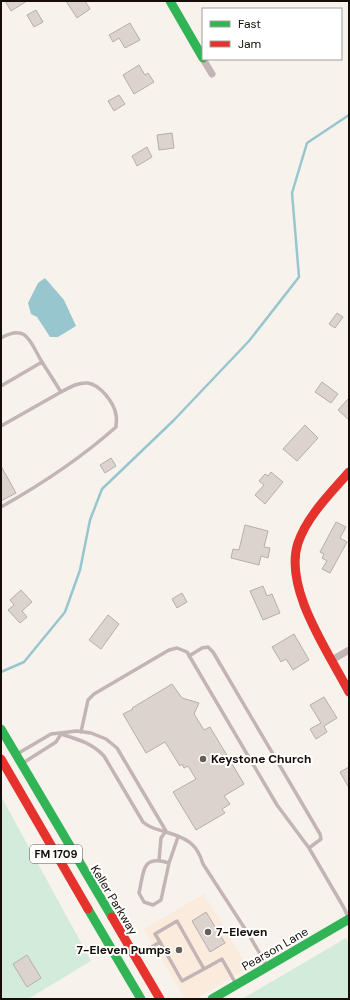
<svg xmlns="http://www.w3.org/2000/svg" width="350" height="1000" viewBox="0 0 350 1000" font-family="'DM Sans',sans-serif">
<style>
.built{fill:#fbebdc}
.green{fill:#d2ebda}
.water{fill:#98c6ce}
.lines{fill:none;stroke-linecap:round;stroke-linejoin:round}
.stream{stroke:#98c6ce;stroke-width:2.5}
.building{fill:#dcd3ce;stroke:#b6aeaa}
.lane{stroke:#c3b4b5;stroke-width:3.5}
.street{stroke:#c3b4b5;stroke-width:7}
.fast{stroke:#30b455;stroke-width:9}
.jam{stroke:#e5322d;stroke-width:9}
.poi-dot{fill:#655e56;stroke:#fff;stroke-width:1.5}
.labels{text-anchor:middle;stroke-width:4;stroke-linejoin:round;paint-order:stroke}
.shield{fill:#fff;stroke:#5c5651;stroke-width:1}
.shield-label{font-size:11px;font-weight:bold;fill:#160e06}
.poi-label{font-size:12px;font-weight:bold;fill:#160e06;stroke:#fff;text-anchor:start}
.street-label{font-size:12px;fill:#160e06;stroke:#fff}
</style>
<rect width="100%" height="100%" fill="#f7f2ec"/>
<!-- built -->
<path class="built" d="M204,894L248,968L195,999H185L144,929Z"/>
<!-- green -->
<path class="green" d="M1,796L91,961L28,999H1Z
M346,938L349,943V999H242Z"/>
<!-- water -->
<path class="water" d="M45,278L64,300L76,326L58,337H50L37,317L31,314L28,303L38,283Z"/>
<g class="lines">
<!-- stream -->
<path class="stream" d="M1,672L24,662L65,612L80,570L90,520L102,489L173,421L249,341L299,277L292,193L307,143L349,115"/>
</g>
<!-- building -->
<path class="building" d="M5,1H27L11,11Z
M66,1H85L90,9L77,18Z
M36,10L43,22L34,27L27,15Z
M130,23L140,40L125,48L119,38L113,42L109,35Z
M139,65L145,75L148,73L154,82L134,94L123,75Z
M119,95L125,104L114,111L108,101Z
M172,133L174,148L159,150L157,135Z
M147,147L152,157L137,166L132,156Z
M337,313L343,317L335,328L329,324Z
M322,382L338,394L331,403L315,392Z
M349,398V420L338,410Z
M305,425L318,438L297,461L283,449Z
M111,458L116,466L105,473L100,465Z
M1,466L16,493L1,501Z
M271,472L283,482L265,504L255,495L264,485L259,481L265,474L268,476Z
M336,522L346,527L340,538L347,542L330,573L322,569L327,561L322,558L324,554L320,552Z
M245,525L268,531L264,547L270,548L268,558L261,556L259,565L231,558L233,549L239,550Z
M263,586L267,596L272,594L280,613L263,620L250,591Z
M21,590L32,602L22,611L27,617L20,623L8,610L14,605L10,600Z
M182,593L187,602L177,608L172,599Z
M108,615L119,624L101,649L89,640Z
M294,634L309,660L293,670L286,659L281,662L272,647Z
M172,684L182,698L199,703L194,714L204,730L210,727L244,784L224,796L230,804L222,809L225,813L196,830L173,792L196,779L188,766L184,768L182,764L180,766L165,742L146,753L123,714L133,709L132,708Z
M324,697L337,718L324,726L327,732L316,739L310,729L321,723L310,705Z
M349,767V788L340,772Z
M206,912L225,943L210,952L192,921Z
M27,955L41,978L27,987L13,964Z"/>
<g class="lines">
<!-- lane -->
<path class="lane" d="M1,338C27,323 30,342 42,362L1,386
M1,426L61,392L42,362
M1,507C42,484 81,458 116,427C116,423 117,419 116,415C114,402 100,385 88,383C78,382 69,388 61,392
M189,656L202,648L208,647L213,652L320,834L321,839L309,848
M81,732L88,700L94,694L169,650L177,648L187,652L277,805L309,848L344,908L349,919
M61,734C77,739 92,743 104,756L143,822C151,829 157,829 166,832C186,838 197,843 203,864L249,935L267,966
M17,754L51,734L77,731L91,733L106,739L117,748L166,831
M23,763L56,742L61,734
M159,860L161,838L166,831
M169,863C141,854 144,872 139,893L144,902L153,905L161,900L169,863L178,837
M160,942L182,981L204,969
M137,956L160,942L155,934L177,921L204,969L222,959L236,984"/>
<!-- street -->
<path class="street" d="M203,59L212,74
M332,660L349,650"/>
<!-- fast -->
<path class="fast" d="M170,1L203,58
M1,729L112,917
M88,909L141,999
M212,999L349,919"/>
<!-- jam -->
<path class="jam" d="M349,472C331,493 307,516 298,543C283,588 329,653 349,692
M1,759L88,909
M112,917L160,999"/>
</g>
<!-- markers -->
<g class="poi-dot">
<circle cx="203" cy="759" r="4"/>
<circle cx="208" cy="932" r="4"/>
<circle cx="179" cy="950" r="4"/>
</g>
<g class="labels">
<!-- shield labels -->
<rect class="shield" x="30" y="845" width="52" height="18" rx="3"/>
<g class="shield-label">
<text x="56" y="858">FM 1709</text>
</g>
<!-- poi labels -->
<g class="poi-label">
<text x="211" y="763">Keystone Church</text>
<text x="216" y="936">7-Eleven</text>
<text x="171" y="954" text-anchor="end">7-Eleven Pumps</text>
</g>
<!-- street labels -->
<g class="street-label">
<text transform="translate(114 900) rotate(59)" y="4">Keller Parkway</text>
<text transform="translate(275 949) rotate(-30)" y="4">Pearson Lane</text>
</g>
</g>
<!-- border -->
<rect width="350" height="1000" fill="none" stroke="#160e06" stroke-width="4"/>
<!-- legend -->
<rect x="202" y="8" width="140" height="52" fill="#ffffff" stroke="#a29f9b"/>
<rect x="210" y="21" width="20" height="6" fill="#30b455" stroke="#a29f9b"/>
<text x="238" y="28" font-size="12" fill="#160e06">Fast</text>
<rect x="210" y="41" width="20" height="6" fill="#e5322d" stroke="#a29f9b"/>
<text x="238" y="48" font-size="12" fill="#160e06">Jam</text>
</svg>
